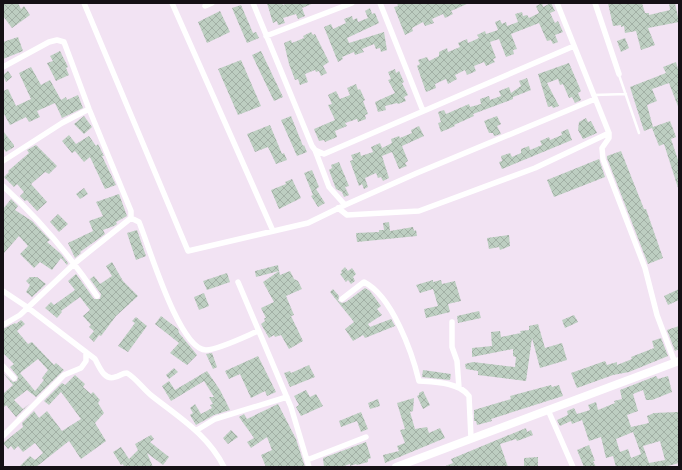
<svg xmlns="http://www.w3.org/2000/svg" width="682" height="470" viewBox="0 0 682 470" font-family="'PT Sans',sans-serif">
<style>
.building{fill:url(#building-cross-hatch);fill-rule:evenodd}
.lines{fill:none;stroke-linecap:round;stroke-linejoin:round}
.lane{stroke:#fff;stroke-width:2.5}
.street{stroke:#fff;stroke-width:5.5}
.secondary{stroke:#fff;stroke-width:8}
</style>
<defs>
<pattern id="building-cross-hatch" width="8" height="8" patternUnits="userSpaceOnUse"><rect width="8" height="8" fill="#bdcec1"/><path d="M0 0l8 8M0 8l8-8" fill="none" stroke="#a2b0a5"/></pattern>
</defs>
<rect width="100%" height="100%" fill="#f2e3f3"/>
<!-- building -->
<path class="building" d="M3,3H18L21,9L24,6L30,15L12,28L3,16Z
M267,3H282L283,5L288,3H314L302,8L305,16L298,19L296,14L283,18L285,23L278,25L277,21L273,23Z
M397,3H469L451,11L453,14L445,18L443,14L432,19L434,23L425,26L423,22L412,28L413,31L405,35L394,7L398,6Z
M542,3L543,7L551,3L555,11L550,13L555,23L558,21L563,32L555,35L558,42L553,44L551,40L547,41L539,23L511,34L517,49L513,50L514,54L506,57L499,39L490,42L496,58L493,59L495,62L486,66L484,62L474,66L476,71L467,75L465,70L455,75L457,79L448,84L446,79L435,84L436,88L426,92L417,66L420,64L418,60L427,57L429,61L439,56V52L447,48L448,52L460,47L458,43L467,39L468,43L479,38L477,35L485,31L486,34L498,30L495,22L500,20L502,24L506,22L507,26L518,22L515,14L522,12L523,16L527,15L529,18L539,13L536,6Z
M608,3H642L645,13H649V15L670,10L669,3H675L679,22L648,28L655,45L641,50L636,31L625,33L624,26L621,27V25L613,26Z
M241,5L253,33L256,32L259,38L247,43L232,8Z
M370,8L372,14L375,13L379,23L347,38L349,43L384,32L387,50L381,52L380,48L376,49L374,44L362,49L364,52L355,55L354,52L342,57L343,59L338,62L324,27L331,24L333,29L346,23L344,19L352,16L353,20L357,18L358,22L368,18L365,11Z
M220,11L230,32L207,43L198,22Z
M311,32L313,35L315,34L329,62L323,66L327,73L321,76L319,71L316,72L315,70L305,74L308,82L300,85L298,79L295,80L289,64L284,43L291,40L292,43L304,38L303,36Z
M18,37L23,51L3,59V42Z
M625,38L629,48L621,52L617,41Z
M60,51L68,67L66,68L69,75L56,81L47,63L53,61L50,56Z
M261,51L283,97L274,101L252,55Z
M241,60L261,106L238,115L218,69Z
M676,62L679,72V109L669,83L652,89L657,101L647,105L653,127L670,121L676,137L671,139L679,163V191L664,144L659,146L652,128L644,131L630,87L666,73L663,67Z
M569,63L581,91L578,93L581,100L575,103L572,97L569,98L563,84L560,85L558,79L547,83L559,106L553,108L552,106L548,107L538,74Z
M31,67L41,85L50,80L61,100L66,97L67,100L78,95L83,108L62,118L55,103L37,111L40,117L29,122L26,117L10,125L3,112V91L8,89L16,106L31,99L19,73Z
M395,69L396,73L399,71L404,82L402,83L408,95L404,97L406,101L398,104L397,103L385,106L386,110L378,112L375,102L395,93L388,80L391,79L388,72Z
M8,71L12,77L6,82L3,75Z
M527,78L531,90L513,97V99L473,114L474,116L454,125L455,126L441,132L438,123L441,122L438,112L444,110L446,114L469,104L470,107L481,104L480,99L489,96L490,100L501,96L499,91L509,87L511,93L521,86L519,81Z
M356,84L358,90L360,89L365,100L363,101L368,114L365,115L366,119L358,122L357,119L345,123L347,126L335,131L337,137L325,142L324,140L319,141L314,129L335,120L328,105L332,104L328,95L336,91L340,99L350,95L347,88Z
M84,116L92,127L84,134L74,124Z
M291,116L303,146L304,145L307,152L297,156L281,120Z
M497,116L501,124L497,126L501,134L494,136L493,133H489L484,121Z
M586,118L588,122L591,121L597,133L583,139L578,130L579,122Z
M270,125L282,154L284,153L287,160L276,164L268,147L255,152L247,134Z
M419,126L424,136L402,146L408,161L405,163L407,166L399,169L392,152L382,156L389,178L383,181L381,177L378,178L376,173L365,178L368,187L364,189L362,184L359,186L350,161L353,160L351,155L360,152L361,156L373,152L371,147L380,143L382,148L392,143L391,139L399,136L400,138L412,133L411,130Z
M568,129L572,140L502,169L499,162L502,161L501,156L510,153L512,157L521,153V149L529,146L530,150L542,145L540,141L549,137L550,140L562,135L561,132Z
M3,131L14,145V147L6,152L3,148Z
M69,135L76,144L89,136L96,146L98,144L104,156H102L116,185L105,189L90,157L84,162L75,151L72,153L62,141Z
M36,145L57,166L49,174L45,172L31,184L47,202L37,211L27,200L25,201L20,196L24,192L17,184L14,187L4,177L9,172L8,171L29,153L27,150Z
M621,151L644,209H646L663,258L648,264L607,158V156Z
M599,159L605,177L554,197L547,180Z
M339,162L349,186L345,187L349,195L344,197L342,192L336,189L329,170L332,168L331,165Z
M312,170L319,187L316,189L325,203L318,207L311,196L313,195L304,173Z
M292,179L301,198L279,209L271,190L286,184L285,182Z
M84,188L88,194L80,199L76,194Z
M119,194L127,216L116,222L117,224L114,226L103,230L105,234L80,252L81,253L75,258L68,243L93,231L89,221L103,216L96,202Z
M11,199L18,206L15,210L32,221L50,240L47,242L61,254L68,263L67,265L61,258L52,270L40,262L34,268L20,254L28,246L19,236L3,254V209Z
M58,214L68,224L59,232L50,222Z
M389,222L390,231L413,227L414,231L416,230L417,236L357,242L356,233L379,232V230H384L383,223Z
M137,230L146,256L136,260L127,233Z
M509,235L510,246L500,250L499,247L489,249L487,238Z
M112,262L123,281L138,296L116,316L101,336L99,335L94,342L89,337L94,331L89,327L91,325L83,316L90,310L80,297L61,311L62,312L57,318L45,308L51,302L54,305L75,290L68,281L76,274L94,299H100L101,294L90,279L94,276L100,284L112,276L106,266Z
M278,265L279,271L256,277L255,271Z
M345,267L348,271L352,268L356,274L353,277L355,281L351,284L348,280L346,282L340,274L342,273L341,271Z
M279,271L280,275L290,271L294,279L298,281L302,289L286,296L294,315L291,316L303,341L289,349L281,335L275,337L274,335L269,338L261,324L265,321L264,318H266L261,308L274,302L263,282Z
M227,273L230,282L207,290L203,281Z
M30,277H37L46,284L32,297L26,292L30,285L26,281Z
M433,280V282L441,280L442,284L455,281L461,301L448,304L450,312L426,318L424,309L438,306L433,289L420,293L416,285Z
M365,288L370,291L381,306L377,309L382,315L368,324L370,327L391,319L395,326L365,338L363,335L353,341L345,329L354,322L330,292L333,289L339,296L338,301L342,303L346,302Z
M679,289V300L668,305L664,296Z
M204,293L209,306L199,310L194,297Z
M479,311L481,318L458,323L457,316Z
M574,315L578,322L565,328L562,320Z
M161,316L178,329L179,333L197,355L187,365L170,353L179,343L155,324Z
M136,317L147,326L128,352L118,346L135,323L132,321Z
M21,320L25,324L17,331L28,344L32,342L54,365L56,363L64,370L36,397L27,390L14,400L23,409L29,404L16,417L6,405L3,408V394L13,385L3,373L13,382L17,381L18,377L10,367L14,364L3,353V329L15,323L16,324ZM38,359L48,370L42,378L44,380L35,391L20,373Z
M538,324L545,348L562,343L567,360L540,368L532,338L526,381L478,375V371L466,369L465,364L473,362L515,367L516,357L513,356V349L472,357V348L492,346L491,332L500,331L501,337L521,333L520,331L529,330V326Z
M679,326V349L675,351L667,330Z
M661,338L668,356L629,372L613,375L577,388L571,373L605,361L607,365L617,362V365L632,359L631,357L654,348L652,341Z
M212,353L217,367L213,369L206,354Z
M258,356L276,392L267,396L265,391L251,398L240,374L229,379L225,371Z
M309,365L315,377L290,387L284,373L290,371L291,373Z
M174,368L178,372L169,379L166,375Z
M423,370L451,374L450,380L422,377Z
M207,371L220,390L230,410L214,415L196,425L190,415L193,413L190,408L195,404L201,414L212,408L210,405L213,404L209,397H214L204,381L171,401L162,386L169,381L175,390Z
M75,375L85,384L83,387L91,394L93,392L100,400L98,403L104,413L95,423L106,441L81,459L69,441L36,467H19L30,456L35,460L43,453L35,443L23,452L18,446L14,450L11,446L8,449L3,443L23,427L22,423L34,411L39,418L47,411L62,431L81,419L61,392L49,405L44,401L62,383L65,385Z
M656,376L658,379L668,376L672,392L652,400H646L643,390L633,394L638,411L627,415L631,427L649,423L647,416L654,413L678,412L679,463L664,467H616L613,456L606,458L601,437L589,441L582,420L572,424L571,421L560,426L557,420L568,415L567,411L574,408L577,414L590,410L588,405L596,402L598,410L615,403L614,401L622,399L620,390ZM633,432L641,454L631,458L628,449L620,452L616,439ZM660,441L665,460L649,463L643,446Z
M551,385L552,387L559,385L563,396L491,419L492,421L477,425L476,421H474V410L511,399L510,396Z
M306,390L310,397L316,394L323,406L301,416L296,407L299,405L294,396Z
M423,391L430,405L423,409L417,396L419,395V393Z
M414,398L413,411L410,412L415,429L427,427L429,433L440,428L445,438L385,463L383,455L399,451L397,446L405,443L400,430L405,429L397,403Z
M378,399L380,406L370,409L368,403Z
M278,404L296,439L305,467H266L261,455L272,450L267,437L251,448L247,442L254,438L239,417L244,414L247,419Z
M361,412L368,429L361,432L357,421L341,427L339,421Z
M526,428L527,432L531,430L533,435L517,441L516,439L500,444L508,467H443L453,463L451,459Z
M231,430L238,437L228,444L223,438Z
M151,435L154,439L150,442L169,457L163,465L147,453L153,467H124L123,464L121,465L113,452L121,447L129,459L138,450L135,444Z
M366,442L371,458L368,459V462L357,465L356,464L350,466V464L341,467H324L323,458Z
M589,445L595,461H593L596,467H584L577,450Z
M538,457V467H524V458Z"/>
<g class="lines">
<!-- lane -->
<path class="lane" d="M619,75L639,133
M594,95L626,94"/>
<!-- street -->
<path class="street" d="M84,3L188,251L308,223L345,205L329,187L315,150
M172,3L273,231
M253,3L312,146L315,150L324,154L574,46
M380,3L423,111
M557,3L609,133V138L602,148L603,159L645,268L657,315L675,363
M595,3L619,74
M205,6L212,3
M266,36L352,3
M3,67L49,42L57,40L64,42L89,109L131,211V218L75,263L20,315L3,325
M3,161L62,123L89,109
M3,186C40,220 69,254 97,296
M345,205L417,173L595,99
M338,208L347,215L419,211L535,168L609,133
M131,218L139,222C148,243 179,350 206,350C220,349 244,337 258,331
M238,282L291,407L309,467
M3,291L27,307L95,359C99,366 104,381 115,377C120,376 122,373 127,373C137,379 143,389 152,396C180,418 208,435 224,467
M342,299L364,282C392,296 412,352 419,381C434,382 459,382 469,396L471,438
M452,322V347L457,361L459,388
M3,366L14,378
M548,410L573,467
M197,430L215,419L287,397
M3,436L64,375L81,368L86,361V352
M307,460L366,437"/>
<!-- secondary -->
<path class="secondary" d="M396,467L679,361"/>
</g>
<!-- border -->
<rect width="682" height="470" fill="none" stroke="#151015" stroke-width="8"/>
</svg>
